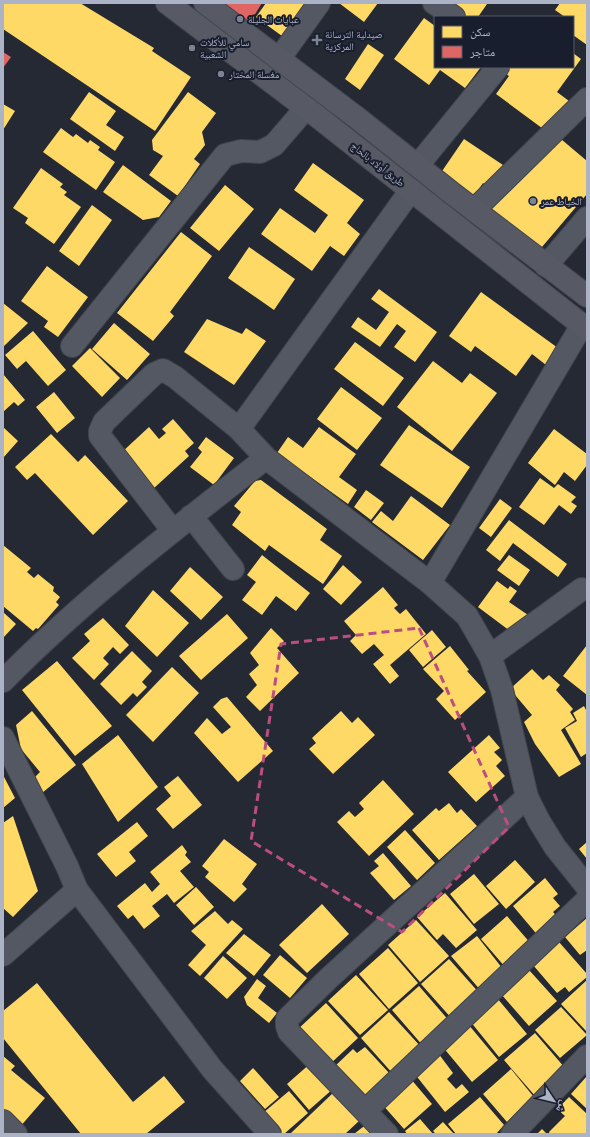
<svg xmlns="http://www.w3.org/2000/svg" width="590" height="1137" viewBox="0 0 590 1137" font-family="Montserrat,'Noto Naskh Arabic',sans-serif">
<style>
.homes{fill:#ffd966}
.shops{fill:#e06666}
.lines{fill:none;stroke-linecap:round;stroke-linejoin:round}
.minor-casing{stroke:#41444c;stroke-width:24}
.major-casing{stroke:#424650;stroke-width:24}
.minor{stroke:#545862;stroke-width:22}
.major{stroke:#575a64;stroke-width:22}
.marked{fill:none;stroke:#bb4e80;stroke-width:3;stroke-dasharray:8 5;stroke-linejoin:round}
.poi-dot{fill:#7d8393;stroke:#191e2e;stroke-width:1.5}
.labels{text-anchor:middle;stroke-width:4;stroke-linejoin:round;paint-order:stroke}
.poi-label{font-size:10px;fill:#adb3c6;stroke:#191e2e;text-anchor:start}
.street-label{font-size:10px;fill:#adb3c6;stroke:#191e2e}
</style>
<rect width="100%" height="100%" fill="#252933"/>
<!-- homes -->
<path class="homes" d="M3,3H80L154,48L152,51L191,77L155,131L3,29Z
M266,3H313L286,39L256,17Z
M339,3H378L364,22Z
M442,3H485L487,4L478,17H462Z
M560,3H587V45L573,35V17H565L555,10Z
M424,18L435,26V67H481L465,88L440,70L429,85L394,59Z
M368,44L384,55L360,90L345,79Z
M573,53L581,59L557,92L573,104L550,134L496,94L509,76L497,67H573Z
M89,92L116,111L106,125L124,137L115,151L70,119Z
M188,92L216,113L202,132L205,145L194,159L200,164L178,196L149,175L163,156L153,150L152,140Z
M3,104L15,111L3,130Z
M61,128L73,137L76,134L88,143L90,140L100,147L98,150L115,162L96,190L43,152Z
M555,134L587,161V194L536,254L477,209Z
M464,139L506,167L491,189L483,183L472,199L438,177Z
M313,163L364,200L347,223L360,234L344,256L330,246L312,271L261,234L280,208L315,233L328,215L294,190Z
M123,165L171,201L159,217L143,220L103,192Z
M41,168L63,184L60,187L67,192L64,195L81,207L54,244L25,223L28,218L13,208Z
M225,185L254,209L219,251L190,228Z
M92,205L112,220L79,266L59,251Z
M181,232L212,256L170,312L174,316L153,341L117,313Z
M249,247L295,279L274,310L228,278Z
M47,266L88,297L58,337L44,327L48,321L21,301Z
M379,289L437,332L415,362L394,347L406,331L397,324L380,347L351,327L358,317L376,330L389,312L371,299Z
M481,292L558,348L546,365L532,354L516,376L475,346L471,352L449,336Z
M3,303L28,323L3,347Z
M207,319L242,334L246,328L266,341L234,385L184,352Z
M114,323L150,354L127,380L92,349Z
M33,331L66,370L48,386L26,361L17,369L5,355Z
M355,342L404,378L383,406L334,369Z
M90,348L120,378L102,397L72,366Z
M433,361L462,383L470,373L497,393L452,451L397,407Z
M3,374L25,400L18,406L14,402L3,412Z
M341,387L382,418L357,450L317,419Z
M54,392L75,418L57,433L36,407Z
M173,419L194,443L185,451L189,456L153,489L121,453L149,427L159,439L166,433L162,429Z
M409,425L470,467L442,508L380,465Z
M3,427L18,441L3,458Z
M319,427L356,454L339,477L357,490L348,504L277,453L288,437L303,448Z
M554,429L587,454V465L575,481L564,472L555,485L528,463Z
M51,434L78,462L85,455L128,501L93,535L35,473L27,480L15,467Z
M206,437L234,458L214,485L190,467L202,452L198,448Z
M540,478L554,488L558,484L576,497L571,502L577,506L571,514L559,505L544,525L519,507Z
M261,480L327,529L320,540L342,556L323,584L269,545L265,551L232,525L241,512L234,506L255,481Z
M366,490L384,503L371,520L354,507Z
M411,496L450,525L423,560L372,522L381,511L393,521Z
M500,499L512,508L491,537L479,528Z
M509,520L567,564L558,577L513,543L500,561L486,550Z
M3,545L31,568L27,572L34,578L38,574L54,587L53,591L60,597L56,602L59,605L38,629L36,628L33,631L3,606Z
M262,555L310,593L296,611L276,596L262,615L242,600L256,582L247,575Z
M509,555L530,570L519,586L497,570Z
M343,565L362,582L341,605L323,589Z
M190,567L223,597L201,620L170,591Z
M497,581L508,589L510,586L517,591L509,602L528,615L514,634L478,607Z
M383,587L398,605L394,608L400,614L406,609L426,634L390,665L399,676L390,684L373,664L384,655L374,644L362,654L350,641L356,635L344,621Z
M153,590L189,623L157,657L125,626Z
M3,612L16,624L3,638Z
M227,614L248,638L201,680L179,656Z
M103,618L129,645L120,654L113,647L103,658L109,664L94,680L72,658L90,641L84,634Z
M271,628L284,641L277,648L299,673L260,711L246,697L257,685L249,674L259,665L250,653Z
M432,630L446,647L423,667L409,650Z
M587,645V695L563,676Z
M450,646L469,670L467,671L486,692L455,720L436,699L444,691L423,669Z
M132,651L152,671L142,682L147,687L137,697L133,693L121,705L100,684Z
M57,661L112,726L75,756L22,690Z
M172,667L199,693L153,742L126,715Z
M532,669L543,680L549,675L560,685L556,690L573,709L570,712L575,720L561,730L581,764L559,777L535,744L524,722L532,715L510,689Z
M227,697L273,751L238,782L194,733L207,718L222,734L231,727L213,707L221,699Z
M584,706L587,712V753L581,757L565,728L577,721L573,713Z
M32,711L76,765L42,793L32,780L40,772L21,749L16,725Z
M341,711L352,723L358,717L375,735L333,774L309,749L316,743L312,738Z
M118,735L158,787L118,822L82,764Z
M489,735L500,748L494,752L502,760L496,766L505,776L476,802L448,772Z
M3,775L15,798L3,808Z
M178,776L202,805L173,829L156,809L171,796L164,787Z
M383,780L414,814L369,856L337,822L349,811L355,817L364,809L359,803Z
M449,803L457,813L461,809L477,826L439,860L412,830L436,808L439,811Z
M13,816L38,891L13,917L3,908V823Z
M137,822L148,836L129,852L136,861L116,877L97,854Z
M405,830L435,863L417,880L387,847Z
M224,839L257,864L242,884L247,889L234,902L205,877L209,872L202,866Z
M587,842V859L579,849Z
M182,845L187,852L185,855L191,862L180,871L194,887L174,903L167,894L152,906L160,916L144,929L133,915L128,919L117,906L145,883L152,892L160,884L150,872Z
M383,853L411,886L394,900L370,873L379,866L374,861Z
M515,860L535,882L506,909L486,886Z
M474,874L499,904L474,924L450,894Z
M545,878L558,894L553,898L560,906L553,912L560,920L540,938L513,906Z
M196,887L214,907L194,925L176,905Z
M445,893L477,930L456,948L443,934L437,940L417,917Z
M322,904L349,934L307,973L279,945Z
M215,911L228,924L232,920L243,929L200,976L188,965L206,945L191,931Z
M507,916L532,945L506,968L481,939Z
M587,918V950L580,955L565,937Z
M416,920L449,956L420,982L388,945Z
M244,934L271,955L254,976L226,953Z
M477,936L506,973L482,992L451,956Z
M559,942L587,974V977L569,992L565,987L557,993L533,965Z
M388,948L418,983L389,1009L359,974Z
M280,955L307,978L290,998L263,975Z
M223,956L247,978L227,999L204,978Z
M449,959L481,995L453,1020L421,984Z
M529,970L557,1001L529,1026L501,994Z
M356,975L388,1010L360,1035L328,1001Z
M257,979L266,986L258,998L277,1013L269,1023L247,1005L244,997Z
M587,980V1032L561,1004Z
M37,983L133,1102L164,1076L185,1102L146,1134H81L3,1038V1011Z
M419,986L451,1023L424,1047L392,1010Z
M497,998L527,1034L499,1057L470,1021Z
M326,1003L358,1038L329,1065L297,1030Z
M561,1007L587,1035L560,1058L535,1030Z
M389,1012L422,1048L394,1075L361,1038Z
M468,1024L498,1060L472,1082L442,1046Z
M535,1033L565,1068L536,1097L504,1060Z
M365,1047L390,1074L363,1099L333,1068L353,1049L357,1053Z
M438,1053L453,1073L447,1079L456,1089L462,1084L469,1092L445,1112L414,1073Z
M3,1056L15,1066L11,1070L45,1098L19,1128L3,1115Z
M312,1062L334,1088L309,1110L287,1084Z
M253,1068L279,1097L265,1109L240,1081Z
M511,1069L533,1096L507,1122L483,1094Z
M587,1076V1109L571,1094Z
M410,1078L432,1104L404,1129L381,1103Z
M289,1091L308,1113L284,1134H281L263,1113Z
M333,1093L359,1121L345,1134L291,1133Z
M480,1097L504,1125L496,1134H456L448,1124Z
M569,1097L587,1114V1134H550L549,1132L565,1116L557,1109Z
M420,1119L433,1134H407L405,1131Z
M443,1122L454,1134H436L433,1131Z
M368,1123L377,1134H354Z
M542,1129L547,1134H537Z"/>
<!-- shops -->
<path class="shops" d="M213,3H262L245,30Z
M3,52L11,57L3,68Z"/>
<g class="lines">
<defs>
<path id="minor" d="M434,3L454,17
M279,59L319,3
M418,165L498,67
M474,210L587,99
M546,266L587,218
M72,346L225,155L241,151L260,152L274,145L306,108
M239,429L411,190
M191,516L233,569
M173,531L100,436V431L104,422L154,374L163,370L175,377L239,429L266,458L430,583L467,616L490,656L502,690L527,797L539,821L555,847L587,887
M430,583L582,325
M490,656L582,589
M3,681C84,599 175,529 266,458
M3,738L67,866L77,890L212,1069L270,1134
M3,955L77,890
M365,1111L587,900
M3,1121L16,1134
M387,1134L289,1032L287,1026V1019L329,978L527,797
M512,1134L587,1056"/>
<path id="major" d="M167,3L318,117L587,329
M205,3L356,117L453,194L587,296"/>
</defs>
<!-- minor casing -->
<use href="#minor" class="minor-casing"/>
<!-- major casing -->
<use href="#major" class="major-casing"/>
<!-- minor -->
<use href="#minor" class="minor"/>
<!-- major -->
<use href="#major" class="major"/>
</g>
<!-- marked area -->
<path class="marked" d="M419,628L509,827L402,932L251,841L281,644Z"/>
<!-- markers -->
<g class="poi-dot">
<circle cx="240" cy="19" r="4"/>
<path d="M315 34h4v4h4v4h-4v4h-4v-4h-4v-4h4z"/>
<circle cx="192" cy="48" r="4"/>
<circle cx="221" cy="74" r="4"/>
<circle cx="533" cy="201" r="4"/>
</g>
<g class="labels">
<!-- poi labels -->
<g class="poi-label">
<text x="248" y="23">عبايات الجليلة</text>
<text x="325" y="38">صيدلية الترسانة<tspan x="325" dy="12">المركزية</tspan></text>
<text x="200" y="46">سامي للأكلات<tspan x="200" dy="12">الشعبية</tspan></text>
<text x="229" y="78">مغسلة المختار</text>
<text x="541" y="205">الخياط عمر</text>
</g>
<!-- street labels -->
<g class="street-label">
<text transform="translate(378 164) rotate(38)" y="4">طريق أولاد بالحاج</text>
</g>
</g>
<!-- border -->
<rect width="590" height="1137" fill="none" stroke="#adb3c6" stroke-width="8"/>
<!-- legend -->
<rect x="434" y="16" width="140" height="52" fill="#191e2e" stroke="#545a6b"/>
<rect x="442" y="26" width="20" height="12" fill="#ffd966" stroke="#545a6b"/>
<text x="470" y="36" font-size="12" fill="#adb3c6">سكن</text>
<rect x="442" y="46" width="20" height="12" fill="#e06666" stroke="#545a6b"/>
<text x="470" y="56" font-size="12" fill="#adb3c6">متاجر</text>
<!-- north arrow -->
<g transform="translate(554 1101) rotate(125)" stroke="#191e2e" stroke-width="3" paint-order="stroke">
<path d="M0-3L7 15L0 10L-7 15Z" fill="#adb3c6"/>
<text y="-6" font-size="11" font-weight="bold" text-anchor="middle" fill="#adb3c6">ش</text>
</g>
</svg>
